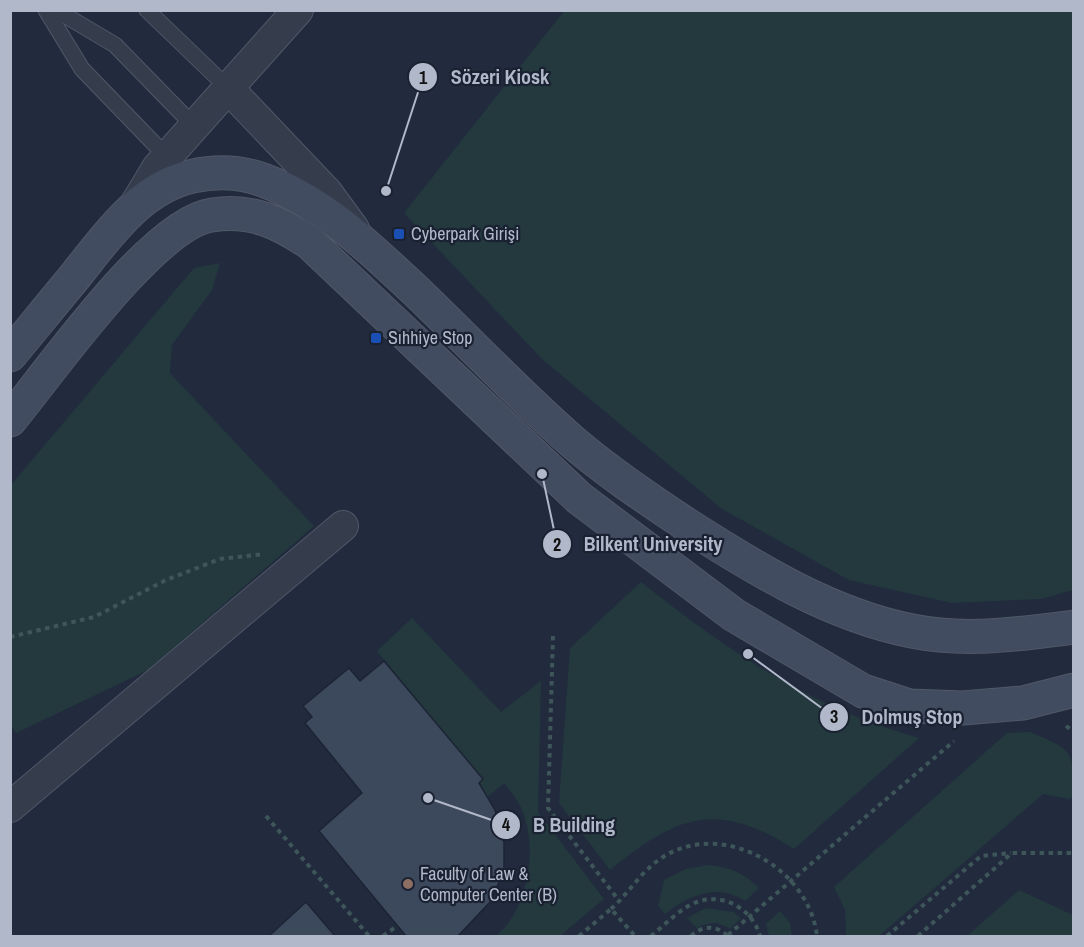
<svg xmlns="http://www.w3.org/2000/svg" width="1084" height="947" viewBox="0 0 1084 947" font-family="'Archivo Narrow',sans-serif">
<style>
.green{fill:#23393e}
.building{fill:#3c495d;stroke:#1c2434;stroke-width:1.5}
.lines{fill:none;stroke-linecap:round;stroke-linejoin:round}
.lane-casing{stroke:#505868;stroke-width:17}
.street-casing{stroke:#505868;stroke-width:32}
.secondary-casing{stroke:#505868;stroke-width:35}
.path{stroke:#3e5559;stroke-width:4;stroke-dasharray:4.5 4.5;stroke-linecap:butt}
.lane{stroke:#353d4d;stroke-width:15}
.street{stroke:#353d4d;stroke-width:30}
.secondary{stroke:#424c61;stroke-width:33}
.transit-dot{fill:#1a4fb4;stroke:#1a2232;stroke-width:2}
.education-dot{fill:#8d6e63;stroke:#1a2232;stroke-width:2}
.labels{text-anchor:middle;stroke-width:4.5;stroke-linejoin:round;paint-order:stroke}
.poi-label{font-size:18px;fill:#b0b8c9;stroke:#1a2232;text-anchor:start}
.leader{fill:none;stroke:#b0b8c9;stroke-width:2}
.callout-dot{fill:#b0b8c9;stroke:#1a2232;stroke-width:2}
.mark-label{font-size:18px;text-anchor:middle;font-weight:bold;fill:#111}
.callout-label{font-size:20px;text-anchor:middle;font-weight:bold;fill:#b0b8c9;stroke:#1a2232;stroke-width:4.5;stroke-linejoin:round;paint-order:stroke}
</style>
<rect width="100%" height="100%" fill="#212b3d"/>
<!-- green -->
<path class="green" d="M565,10L1073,11V590L1041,599L952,603L849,580L722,509L542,359L404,213Z
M220,263L212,290L172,345L170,373L314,526L148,670L16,733L10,723L11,485L194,268Z
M641,582C728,651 811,708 919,738L794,849C716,799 676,816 610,870L559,803L570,648Z
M412,618L501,712L541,681L538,812L604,899L560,936H496C529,909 538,848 522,810C518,800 511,791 504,783L487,797L482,791L470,790L483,779L377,651Z
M1030,732C1073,750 1074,750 1073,797L1069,799L1043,794L879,936H846L845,910L834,887L1007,733Z
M707,865C729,867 743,872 759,888L745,901C718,882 688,896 665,914L658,906L664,880L686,869Z
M1019,890L1073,915V936H967Z
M706,908L733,912L741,918L730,929C719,921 708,922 697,928L687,918Z
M780,911L790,923L792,936H769L766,924Z"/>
<!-- building -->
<path class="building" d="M384,661L483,779L479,783L495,810L504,842V870L491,901L458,936H406L319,831L362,793L305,723L312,717L303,706L349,668L360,681Z
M306,902L335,936H269Z"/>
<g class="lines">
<defs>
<path id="lane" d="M46,10L82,69L167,157
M56,10L115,45L194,126
M147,10L228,88"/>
<path id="street" d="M228,88L327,192L354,229
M133,208L157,168L298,10
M10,807L343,526"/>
<path id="secondary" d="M10,355C31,330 51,305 72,280C105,239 138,188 193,176C216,171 241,172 263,180C325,203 372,250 419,294C471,344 520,396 574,443C608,472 647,498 684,523C754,568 830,615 912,631C966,642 1020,634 1074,627
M10,420C50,372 153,223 212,215C252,209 278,222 310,243L579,498L734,615L863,691L909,706L963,708L1023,703L1074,690"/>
</defs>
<!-- lane casing -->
<use href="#lane" class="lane-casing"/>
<!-- street casing -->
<use href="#street" class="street-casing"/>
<!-- secondary casing -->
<use href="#secondary" class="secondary-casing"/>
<!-- path -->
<path class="path" d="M553,636L548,808L620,902
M10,637L94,617L166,580L220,559L264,554
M1066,726L1074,732
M266,816L369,936
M611,909C629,893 642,870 663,857C723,819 809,868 817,936
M728,935L954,741
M383,936L397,926
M579,936L611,909L635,936
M651,936C665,925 680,908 697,902C724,892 753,910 760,936
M691,936C703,925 716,925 728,936
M887,936L981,856L1011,853
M918,936L1012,853H1074"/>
<!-- lane -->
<use href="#lane" class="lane"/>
<!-- street -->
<use href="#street" class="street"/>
<!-- secondary -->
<use href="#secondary" class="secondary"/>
</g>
<!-- markers -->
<g class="transit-dot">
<rect x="393" y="228" width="12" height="12" rx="3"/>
<rect x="370" y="332" width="12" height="12" rx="3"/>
</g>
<circle class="education-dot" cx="408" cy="884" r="6"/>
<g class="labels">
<!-- poi labels -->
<g class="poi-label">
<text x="411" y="240">Cyberpark Girişi</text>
<text x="388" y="344">Sıhhiye Stop</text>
<text x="420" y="880">Faculty of Law &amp;<tspan x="420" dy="21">Computer Center (B)</tspan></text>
</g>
</g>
<!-- callouts -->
<path class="leader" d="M386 191L423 77M542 474L557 544M748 654L834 717M428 798L506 825"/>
<g class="callout-dot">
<circle cx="386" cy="191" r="6"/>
<circle cx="542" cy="474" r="6"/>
<circle cx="748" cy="654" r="6"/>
<circle cx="428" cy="798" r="6"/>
<circle cx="423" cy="77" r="15"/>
<circle cx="557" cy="544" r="15"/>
<circle cx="834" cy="717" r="15"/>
<circle cx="506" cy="825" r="15"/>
</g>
<g class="mark-label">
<text x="423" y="84">1</text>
<text x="557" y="551">2</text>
<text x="834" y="723">3</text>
<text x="506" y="831">4</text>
</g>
<g class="callout-label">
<text x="500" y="84">Sözeri Kiosk</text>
<text x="653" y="551">Bilkent University</text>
<text x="912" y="724">Dolmuş Stop</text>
<text x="574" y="832">B Building</text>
</g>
<!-- border -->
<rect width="1084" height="947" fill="none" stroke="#b0b8c9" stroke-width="24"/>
</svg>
